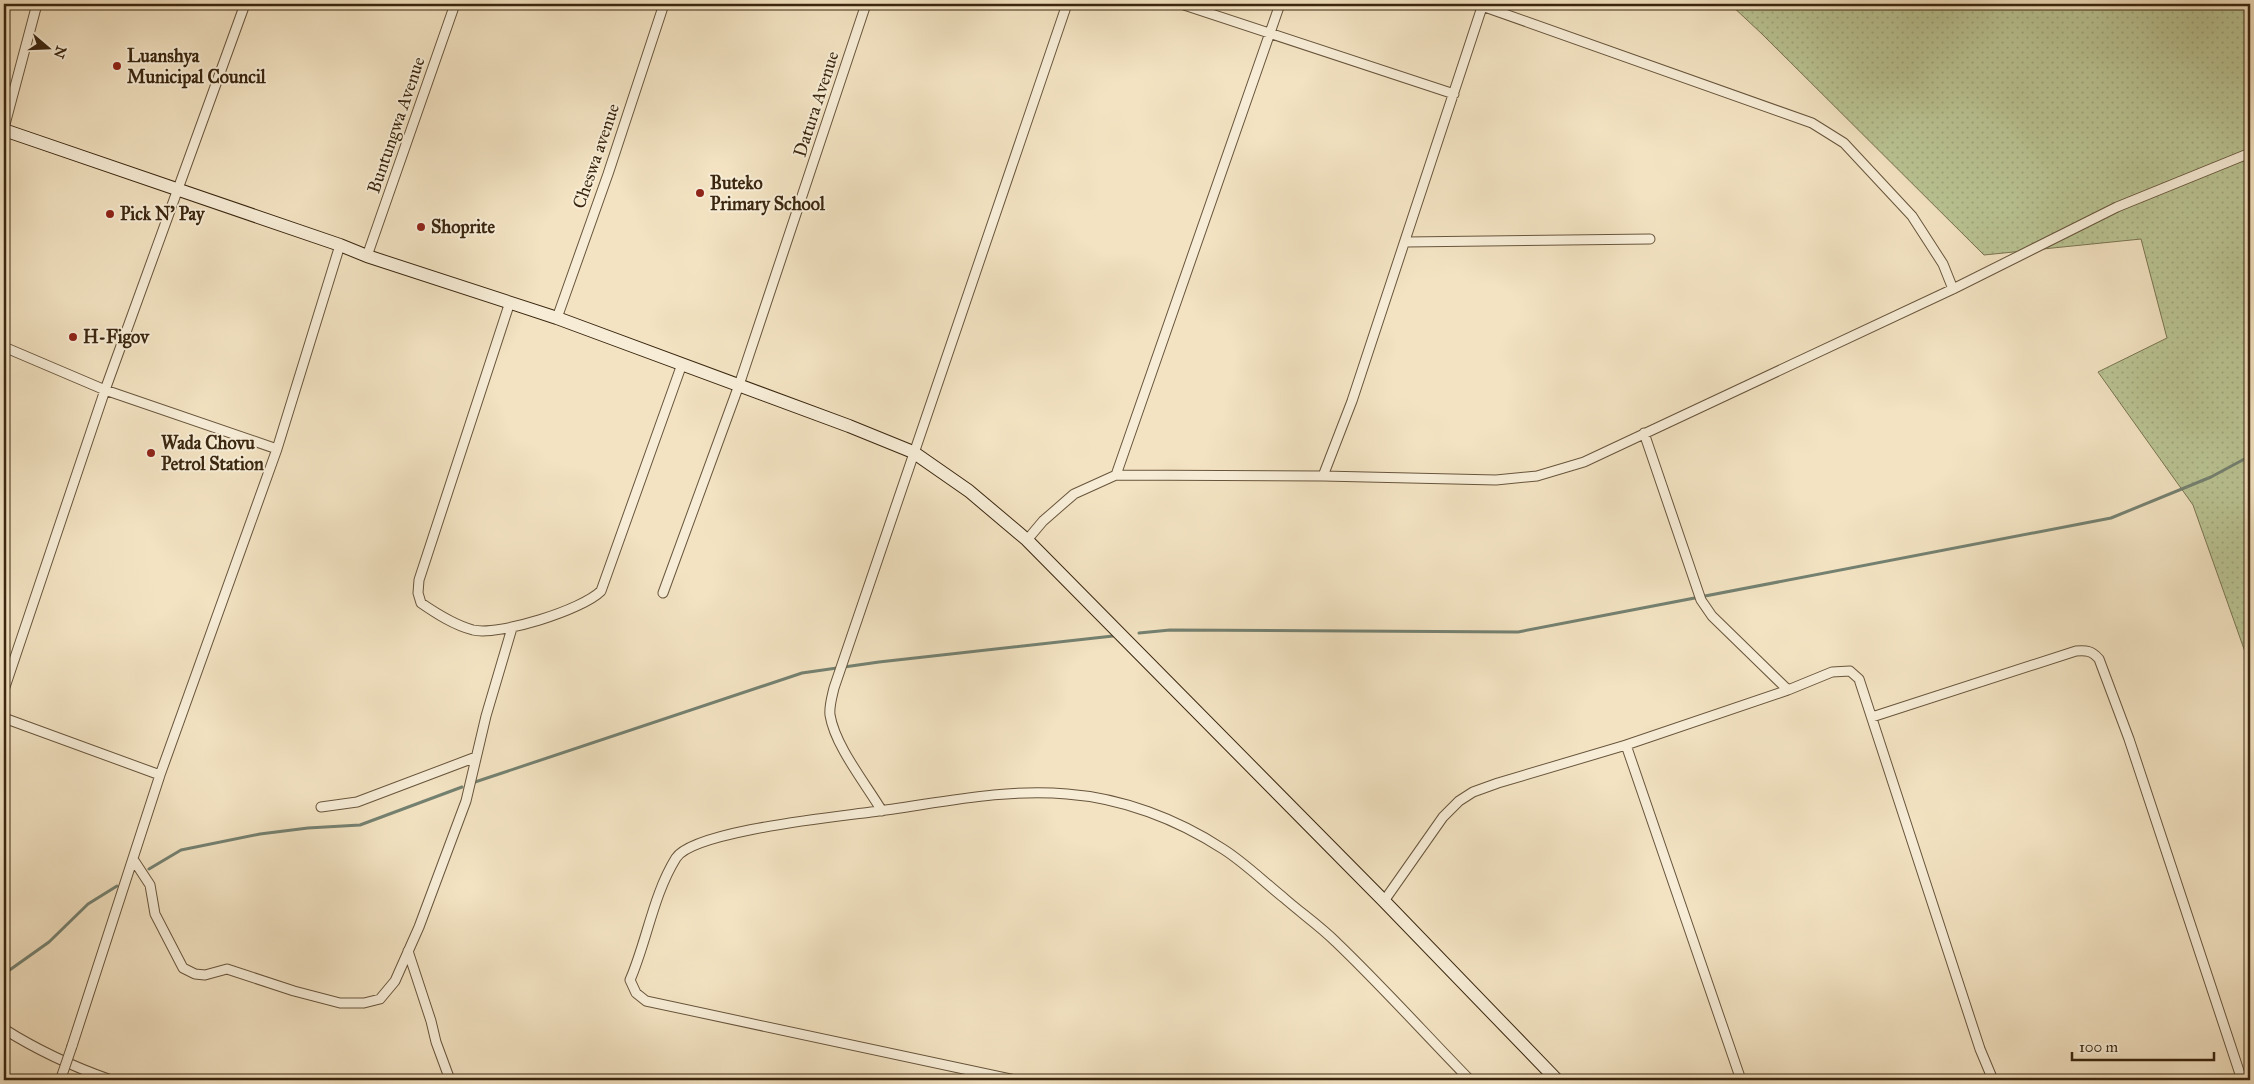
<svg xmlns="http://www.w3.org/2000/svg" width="2254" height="1084" viewBox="0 0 2254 1084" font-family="'IM FELL Great Primer',serif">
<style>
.grass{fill:url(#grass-dots);stroke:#7a7552}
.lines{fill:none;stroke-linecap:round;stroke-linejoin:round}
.stream{stroke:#748171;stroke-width:3}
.street-casing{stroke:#68553c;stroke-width:11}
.secondary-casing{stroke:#3a260f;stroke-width:14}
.street{stroke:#f7edd7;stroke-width:9}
.secondary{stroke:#f7edd7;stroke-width:12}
.street-bridge-casing{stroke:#68553c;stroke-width:11;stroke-linecap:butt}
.street-bridge{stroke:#f7edd7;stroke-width:9}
.poi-dot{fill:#8f2418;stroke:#f7edd7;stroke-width:2}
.labels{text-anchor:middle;stroke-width:4;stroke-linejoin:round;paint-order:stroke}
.poi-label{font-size:18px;font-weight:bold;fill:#3a260f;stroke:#f7edd7;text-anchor:start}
.street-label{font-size:18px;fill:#3a260f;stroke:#f7edd7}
</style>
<defs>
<pattern id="grass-dots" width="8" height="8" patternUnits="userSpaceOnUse" patternTransform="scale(1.25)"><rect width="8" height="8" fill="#bac494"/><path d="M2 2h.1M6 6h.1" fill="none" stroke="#a1a87e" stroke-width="1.8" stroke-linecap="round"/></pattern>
</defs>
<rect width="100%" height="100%" fill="#f3e3c2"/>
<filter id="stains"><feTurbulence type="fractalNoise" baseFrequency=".004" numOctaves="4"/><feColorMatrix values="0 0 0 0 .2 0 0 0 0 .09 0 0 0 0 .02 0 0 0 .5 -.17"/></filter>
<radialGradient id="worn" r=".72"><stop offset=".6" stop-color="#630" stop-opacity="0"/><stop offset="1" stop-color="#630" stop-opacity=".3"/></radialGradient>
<!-- grass -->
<path class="grass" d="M1730,4H2250V666L2193,505L2098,372L2167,338L2141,239L1984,255L1762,34Z"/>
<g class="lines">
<!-- stream -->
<path class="stream" d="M1139,633L1170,630L1518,632L2111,518L2211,477L2250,456
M475,782L802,673L879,662L1113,636
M149,869L181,850L260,834L308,828L360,825L462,787
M4,974L49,942L88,904L117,886"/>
<defs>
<path id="street" d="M1181,4L1454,94
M1482,6L1812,123L1844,143L1912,216L1943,264L1953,289
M4,128L37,4
M1406,242L1650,239
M367,256L455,4
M510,302L419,580L418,593L421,603C437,614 454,625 473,630C499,636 582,610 601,591L682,364
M557,318L608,174L664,4
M4,347L105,390L277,449
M1644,433L1701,600L1712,616L1788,690
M1116,475L1280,4
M1323,476L1352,401L1483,4
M1027,540L1043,521L1074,494L1116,475L1323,476L1496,480L1537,476L1584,462L1953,289L2117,207L2250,153
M663,593L739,385L866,4
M4,690L105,390L245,4
M1872,717L2076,651C2087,650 2092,651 2099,659L2129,739L2242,1080
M4,718L160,775
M1626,745L1741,1080
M321,807L357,802L476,757
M882,811C866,784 835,746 830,715C829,706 832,697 834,688L1067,4
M133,859L150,885L155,914L183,968L195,974L205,975L227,969L294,991L340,1003H364L380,999L395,981L419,927L466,801L486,716L512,628
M1384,901L1443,817L1459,801L1473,792L1498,783L1626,745L1788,690L1832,672L1850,671L1859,679L1980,1049L1993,1080
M408,951L431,1021L436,1042L450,1080
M4,1029C37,1050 74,1067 111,1080
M72,1046L160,775L277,449L340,245
M1015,1080L646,1001L636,993L630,980C647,941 653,895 676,858C693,831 835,817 871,812C935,804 1002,788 1067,794C1122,798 1177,819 1223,849C1245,863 1264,882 1284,898C1301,913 1320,926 1336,942C1382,986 1425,1034 1470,1080"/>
<path id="secondary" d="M4,130L340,245L367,256L557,318L849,426L913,452L969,491L1027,540L1384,901L1557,1080"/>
</defs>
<!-- street casing -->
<use href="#street" class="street-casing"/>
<!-- secondary casing -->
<use href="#secondary" class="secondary-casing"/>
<!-- street -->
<use href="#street" class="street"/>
<!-- secondary -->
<use href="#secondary" class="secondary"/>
<defs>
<path id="street-bridge" d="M61,1078L72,1046"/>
</defs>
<!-- street-bridge casing -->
<use href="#street-bridge" class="street-bridge-casing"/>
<!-- street-bridge -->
<use href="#street-bridge" class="street-bridge"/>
</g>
<!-- markers -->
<g class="poi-dot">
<circle cx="117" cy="66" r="5"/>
<circle cx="700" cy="193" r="5"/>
<circle cx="110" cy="214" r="5"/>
<circle cx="421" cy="227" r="5"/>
<circle cx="73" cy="337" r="5"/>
<circle cx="151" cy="453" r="5"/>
</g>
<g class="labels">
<!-- poi labels -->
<g class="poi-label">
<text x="127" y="62">Luanshya<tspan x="127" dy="21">Municipal Council</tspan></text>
<text x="710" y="189">Buteko<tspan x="710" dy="21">Primary School</tspan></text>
<text x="120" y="220">Pick N' Pay</text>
<text x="431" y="233">Shoprite</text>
<text x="83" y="343">H-Figov</text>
<text x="161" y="449">Wada Chovu<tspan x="161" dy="21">Petrol Station</tspan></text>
</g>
<!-- street labels -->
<g class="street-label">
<text transform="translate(816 104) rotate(-72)" y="6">Datura Avenue</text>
<text transform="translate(396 125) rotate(-71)" y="6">Buntungwa Avenue</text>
<text transform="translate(596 156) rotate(-71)" y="6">Cheswa avenue</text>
</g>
</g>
<!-- margin -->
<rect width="2254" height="1084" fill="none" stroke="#f3e3c2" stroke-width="20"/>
<rect x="5" y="5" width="2244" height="1074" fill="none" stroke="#3a260f" stroke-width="2.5"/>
<rect x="10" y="10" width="2234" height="1064" fill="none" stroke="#3a260f"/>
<!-- north arrow -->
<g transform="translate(48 48) rotate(109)" stroke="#f7edd7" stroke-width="4" paint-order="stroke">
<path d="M0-4L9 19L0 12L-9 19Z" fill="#3a260f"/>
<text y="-8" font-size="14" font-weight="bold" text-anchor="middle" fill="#3a260f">N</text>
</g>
<!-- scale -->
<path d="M2072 1052v8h142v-8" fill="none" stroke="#3a260f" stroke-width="2.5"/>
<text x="2079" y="1052" font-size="15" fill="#3a260f" stroke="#f7edd7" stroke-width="4" paint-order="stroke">100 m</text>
<rect width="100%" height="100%" filter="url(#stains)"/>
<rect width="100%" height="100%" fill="url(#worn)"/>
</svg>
